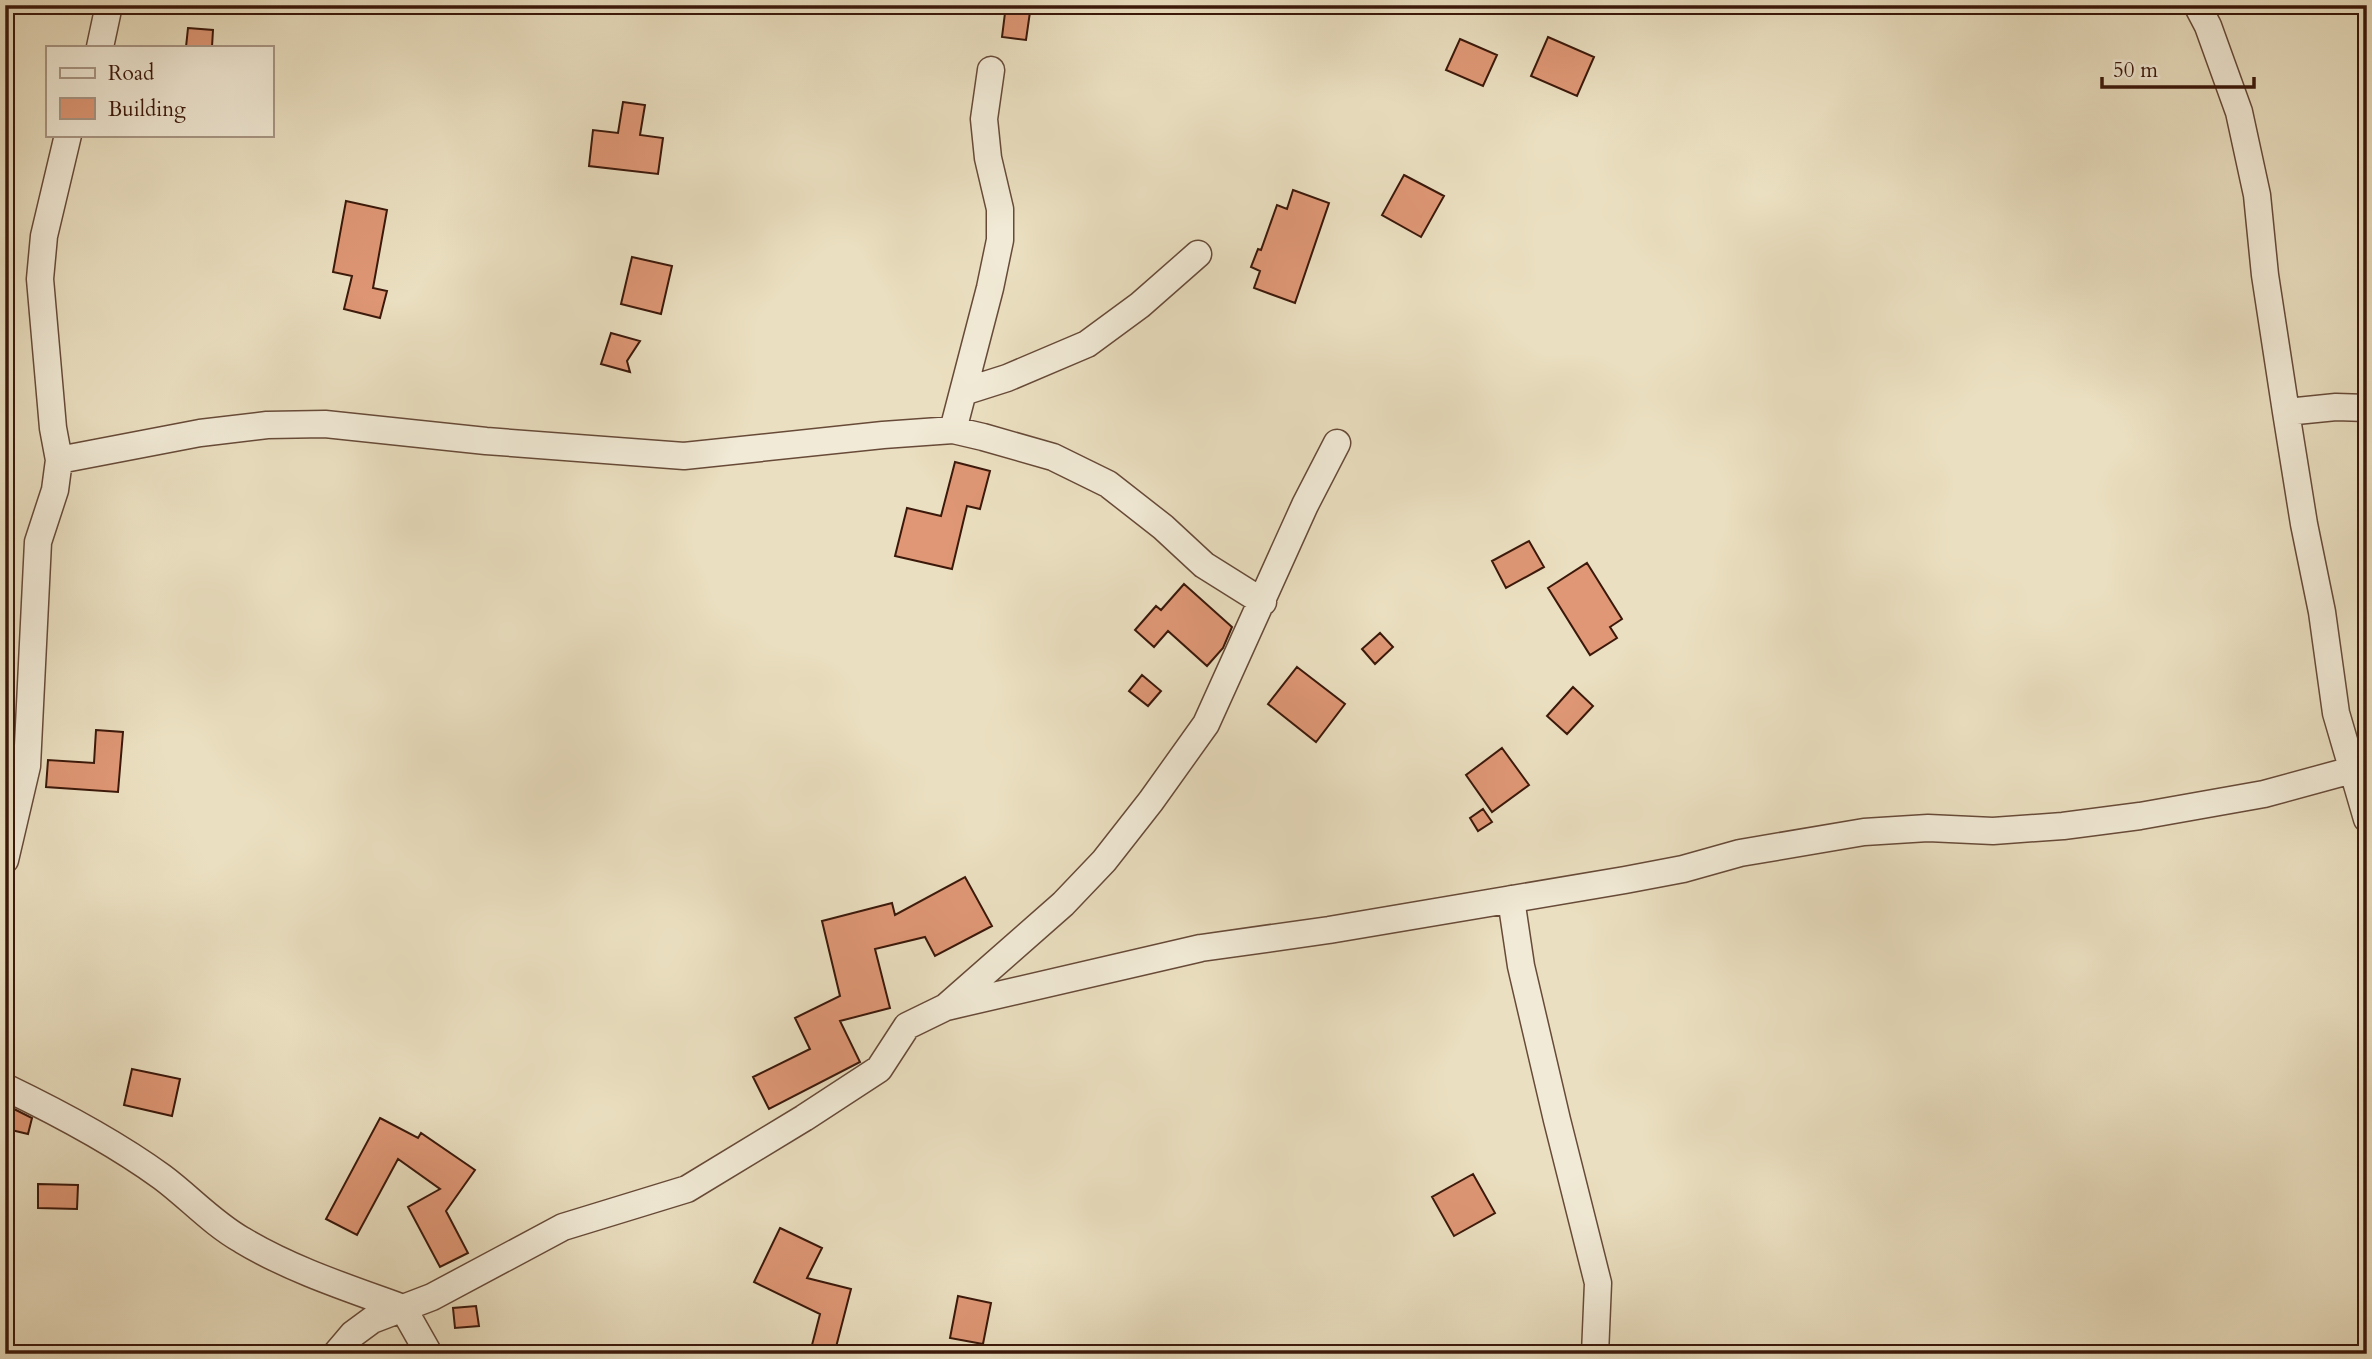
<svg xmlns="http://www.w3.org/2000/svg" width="2372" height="1359" viewBox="0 0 2372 1359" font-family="Cardo,serif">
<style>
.building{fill:#df9775;stroke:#3b180a;stroke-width:2}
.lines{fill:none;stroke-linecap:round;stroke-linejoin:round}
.minor-casing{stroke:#674a38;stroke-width:29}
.minor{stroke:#f1ead6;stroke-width:26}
</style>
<rect width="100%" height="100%" fill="#eadfc0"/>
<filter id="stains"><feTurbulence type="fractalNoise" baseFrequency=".00286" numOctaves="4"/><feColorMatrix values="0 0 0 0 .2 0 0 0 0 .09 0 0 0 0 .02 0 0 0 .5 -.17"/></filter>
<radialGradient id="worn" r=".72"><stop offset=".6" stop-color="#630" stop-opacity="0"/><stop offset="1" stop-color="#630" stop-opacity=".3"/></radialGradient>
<!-- building -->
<path class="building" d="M1006,5H1031L1026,40L1002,37Z
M188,28L213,30L212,47H186Z
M1548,37L1594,57L1577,96L1531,76Z
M1460,39L1497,55L1483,86L1446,70Z
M623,102L645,105L640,135L663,138L658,174L589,166L593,130L618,133Z
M1404,175L1444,196L1421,237L1382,215Z
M1293,190L1329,203L1295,303L1254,288L1260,271L1251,267L1258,249L1261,250L1277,205L1287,209Z
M346,201L387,210L373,288L387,291L380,318L344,309L352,276L333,272Z
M632,257L672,266L661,314L621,304Z
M611,333L640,341L627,361L630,372L601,364Z
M955,462L990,471L980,509L967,506L952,569L895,556L907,508L941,516Z
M1529,541L1544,567L1506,588L1492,561Z
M1587,563L1622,619L1610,627L1617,638L1590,655L1548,588Z
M1184,584L1232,627L1223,648L1207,666L1168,631L1154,647L1135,630L1156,606L1161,610Z
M1380,633L1393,647L1375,664L1362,649Z
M1297,667L1345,704L1316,742L1268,704Z
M1142,675L1161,691L1148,706L1129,691Z
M1573,687L1593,706L1567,734L1547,716Z
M96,730L123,732L118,792L46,787L48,760L94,763Z
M1502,748L1529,785L1492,812L1466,775Z
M1483,809L1492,822L1478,831L1470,818Z
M965,877L992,926L935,956L925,937L875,949L890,1008L840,1021L860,1062L769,1109L753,1077L810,1049L795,1018L840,996L822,921L892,903L895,915Z
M132,1069L180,1079L172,1116L124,1105Z
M12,1108L32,1118L28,1134L7,1129Z
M380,1118L418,1138L421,1133L475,1170L446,1211L468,1253L440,1267L408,1207L440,1189L398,1159L357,1235L326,1219Z
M1473,1174L1495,1213L1454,1236L1432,1197Z
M38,1184L78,1185L77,1209L38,1208Z
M780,1228L822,1248L807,1278L851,1289L835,1351L812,1345L820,1314L754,1282Z
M958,1296L991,1303L983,1344L950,1338Z
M476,1306L479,1326L455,1328L453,1308Z"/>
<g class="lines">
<defs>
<path id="minor" d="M2197,5L2208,26L2239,112L2257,195L2265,275L2286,412L2304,524L2322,612L2336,713L2367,819
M100,47L109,5
M963,392L1007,378L1087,344L1140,305L1198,254
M2286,412L2336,407L2367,408
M953,430L990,288L1000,240V209L988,158L984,119L991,70
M59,460L200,433L267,425L325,424L486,441L684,456L883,435L953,430L983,437L1053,457L1108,484L1163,527L1204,565L1263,602
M5,860L27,766L38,542L55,490L59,460L53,428L40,279L44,236L68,135
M1511,899L1521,966L1557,1120L1598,1283L1595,1354
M947,1006L1063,904L1104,861L1151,801L1206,724L1305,505L1337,443
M5,1087C59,1113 114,1142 162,1177C189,1197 212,1223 242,1240C292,1270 348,1288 403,1308L429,1354
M336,1354L353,1334L372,1320L432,1297L563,1227L687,1189L804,1118L879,1069L907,1026L946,1007L1201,948L1329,930L1625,880L1683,869L1740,853L1864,832L1928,828L1993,831L2063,826L2140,816L2264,794L2352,770"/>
</defs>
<!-- minor casing -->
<use href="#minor" class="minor-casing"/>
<!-- minor -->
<use href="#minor" class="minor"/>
</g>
<!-- margin -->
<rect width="2372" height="1359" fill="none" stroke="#eadfc0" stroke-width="28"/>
<rect x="7" y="7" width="2358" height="1345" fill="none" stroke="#3b180a" stroke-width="3.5"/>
<rect x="14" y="14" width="2344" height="1331" fill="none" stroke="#3b180a" stroke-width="2"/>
<!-- legend -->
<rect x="46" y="46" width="228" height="91" fill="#f1ead6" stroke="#a89684" stroke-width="2"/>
<rect x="60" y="68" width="35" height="10" fill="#f1ead6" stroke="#a89684" stroke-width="2"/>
<text x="108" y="80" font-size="21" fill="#3b180a">Road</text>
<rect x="60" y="98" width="35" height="21" fill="#df9775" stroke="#a89684" stroke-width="2"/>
<text x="108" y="116" font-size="21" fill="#3b180a">Building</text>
<!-- scale -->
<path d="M2102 77v10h152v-10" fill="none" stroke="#3b180a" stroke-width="3.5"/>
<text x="2113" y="77" font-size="21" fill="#3b180a" stroke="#f1ead6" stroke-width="5" paint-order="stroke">50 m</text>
<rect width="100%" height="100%" filter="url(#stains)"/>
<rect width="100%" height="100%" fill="url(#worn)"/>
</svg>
